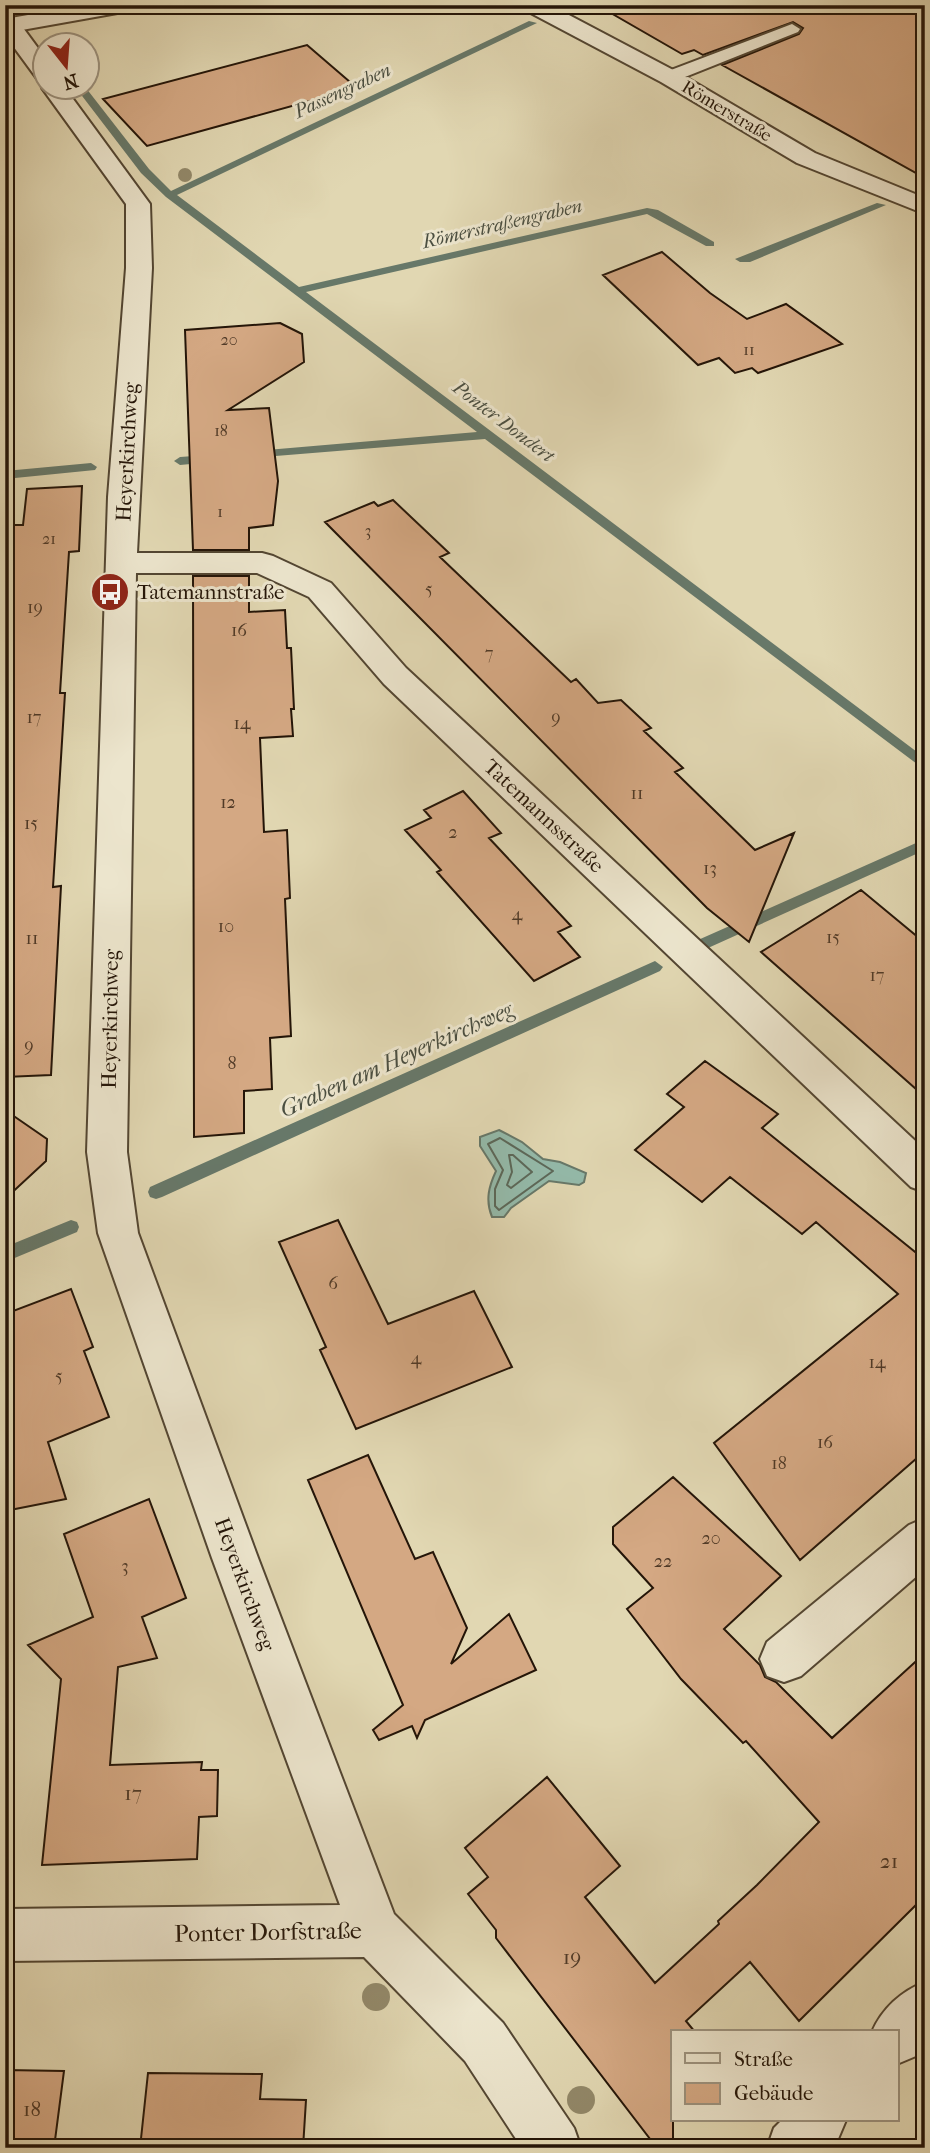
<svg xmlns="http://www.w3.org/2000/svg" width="930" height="2153" viewBox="0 0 930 2153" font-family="'IM FELL French Canon',serif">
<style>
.water{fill:#94baaa;stroke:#677869;stroke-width:2}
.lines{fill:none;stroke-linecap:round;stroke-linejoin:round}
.shore{stroke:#5c6859;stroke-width:2}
.stream{fill:#677869;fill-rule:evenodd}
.building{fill:#d4a883;stroke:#241508;stroke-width:2}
.service-casing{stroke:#534632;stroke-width:4}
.minor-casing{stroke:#534632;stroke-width:4}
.tertiary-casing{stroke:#534632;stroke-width:4}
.service{fill:#ece5cd;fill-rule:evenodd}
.minor{fill:#ece5cd;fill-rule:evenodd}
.tertiary{fill:#ece5cd;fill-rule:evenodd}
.tree{fill:#928869}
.labels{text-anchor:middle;stroke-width:6;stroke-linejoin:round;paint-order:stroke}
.far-number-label{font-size:16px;fill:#503a27}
.far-street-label{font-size:18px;fill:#241508;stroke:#ece5cd}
.number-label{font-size:18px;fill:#503a27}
.far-water-label{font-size:19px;font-style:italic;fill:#4b4f41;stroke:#ece5cd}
.street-label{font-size:21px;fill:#241508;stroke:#ece5cd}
.poi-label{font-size:21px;fill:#241508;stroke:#ece5cd;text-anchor:start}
.near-number-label{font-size:21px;fill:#503a27}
.water-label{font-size:23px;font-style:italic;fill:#4b4f41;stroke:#ece5cd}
.near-street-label{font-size:24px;fill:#241508;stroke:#ece5cd}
</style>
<rect width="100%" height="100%" fill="#e1d7b2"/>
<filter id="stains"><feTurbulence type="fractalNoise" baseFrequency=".00286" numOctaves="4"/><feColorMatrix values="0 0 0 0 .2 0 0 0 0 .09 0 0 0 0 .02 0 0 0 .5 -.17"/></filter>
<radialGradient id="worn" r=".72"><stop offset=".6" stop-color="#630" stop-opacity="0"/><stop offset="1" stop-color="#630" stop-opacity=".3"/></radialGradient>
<!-- water -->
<path class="water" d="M499,1130L522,1142L543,1159L560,1162L586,1173L584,1182L579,1185L549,1181L511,1208L504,1217H492C485,1200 489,1186 496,1171L480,1146V1137Z"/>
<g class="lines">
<!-- shore -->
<path class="shore" d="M500,1138L553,1171L499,1210L495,1206V1189L503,1170L488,1144Z
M509,1155H513L532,1172L511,1188L507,1185L512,1172Z"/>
<!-- stream -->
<path class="stream" d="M529,21L537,23L177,195L299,287L647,208L658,210L714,242V246H706L647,214L306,292L925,758V770L485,439L251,458V452L255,451L477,432L166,197L141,173L76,88H86L149,169L171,191Z
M877,203L886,205L750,262H740L735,259Z
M208,455L214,459L212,462L180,465L174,461L180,457Z
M91,463L97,467L95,470L5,479V471Z
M925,839V850L708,948L703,950L696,944L698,940Z
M655,961L663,967L660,971L162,1197L156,1199L150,1197L148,1192L150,1187Z
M71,1220L77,1222L79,1227L77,1232L5,1262V1247Z"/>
</g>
<!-- building -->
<path class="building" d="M597,5H925V178L722,65L799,34L803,28L793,22L703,55L694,50L682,54Z
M307,45L357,88L147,146L103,99Z
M662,252L710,293L747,319L786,304L842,344L758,373L752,368L735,373L719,358L698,365L603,275Z
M280,323L302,334L304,362L228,410L269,408L278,481L273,525L249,528V550H193L185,330Z
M82,486L79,551L69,552L60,693H65L53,887L61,886L51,1075L5,1077V581L13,525H23L27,489Z
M393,500L449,553L440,557L571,682L576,679L598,703L621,700L651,728L644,731L683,768L675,772L755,850L794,833L749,942L707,908L325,522L374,502L378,506Z
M193,576H249V612L285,610L287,648H291L294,709H291L293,736L260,738L264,832L287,830L290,898L285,899L291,1036L270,1038L272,1089L244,1091V1133L194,1137Z
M463,791L501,833L489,838L571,926L558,932L580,957L534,981L437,872L441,870L405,830L431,818L424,810Z
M861,890L925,943V1097L761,952Z
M705,1061L778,1114L762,1128L925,1260V1451L800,1560L714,1443L898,1294L816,1222L802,1234L730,1177L702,1202L635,1150L684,1107L667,1094Z
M5,1110L47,1139L46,1161L5,1199Z
M338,1220L388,1324L474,1291L512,1367L356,1429L320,1350L326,1347L279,1242Z
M71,1289L93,1347L84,1351L109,1417L48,1442L66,1499L5,1511V1338L12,1337L5,1314Z
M368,1455L415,1559L433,1552L467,1628L451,1664L509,1614L536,1670L425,1720L417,1738L412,1726L379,1740L373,1730L403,1705L308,1480Z
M673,1477L781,1576L724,1629L760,1665L765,1677L776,1682L832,1738L925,1653V1896L799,2021L750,1962L686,2021L695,2032H673V2148H657L496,1938V1930L468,1894L488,1877L465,1848L547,1777L620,1866L585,1897L655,1983L719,1924L718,1921L757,1885L819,1822L746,1741L743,1743L681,1679L627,1609L653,1588L613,1544V1527Z
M149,1499L186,1598L142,1617L157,1658L118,1667L110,1765L202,1762L201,1770H218L217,1816L199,1817L197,1859L42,1865L61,1679L28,1645L93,1617L64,1534Z
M5,2070L64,2071L54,2148H5Z
M148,2073L262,2074L260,2099L306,2100L303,2148H140Z"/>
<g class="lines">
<defs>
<path id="service" d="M792,24L800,29L798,32L675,81L669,82L661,77L663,73Z"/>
<path id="minor" d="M522,5H550L677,72L815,153L925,198V214L797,163L661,82L525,10Z
M10,19L18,21L46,59V82L38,80L5,35V21Z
M46,84V88H65L150,204L152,268L137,553H262L273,556L331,583L406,668L925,1150V1192L911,1187L384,684L309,597L257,573H136L127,1152L138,1233L258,1558L394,1914L503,2023L574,2128L581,2148H522L465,2061L364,1957L5,1961V1909L340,1905L212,1558L98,1233L87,1152L108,497L126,268V204L42,88Z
M925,1518V1569L801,1676L784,1682L767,1676L760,1659L767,1642L909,1525Z
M925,1982V2047L916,2056L897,2064V2032H872C882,2009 901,1991 925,1982Z
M782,2120H846L838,2139L831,2148H767L774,2128Z"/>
<path id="tertiary" d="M85,5H134L131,10L123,12L5,33V19Z"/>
</defs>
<!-- service casing -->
<use href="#service" class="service-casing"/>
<!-- minor casing -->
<use href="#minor" class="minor-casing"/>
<!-- tertiary casing -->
<use href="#tertiary" class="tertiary-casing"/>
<!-- service -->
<use href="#service" class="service"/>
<!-- minor -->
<use href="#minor" class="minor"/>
<!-- tertiary -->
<use href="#tertiary" class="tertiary"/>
</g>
<!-- trees -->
<g class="tree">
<circle cx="185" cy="175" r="7"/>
<circle cx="376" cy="1997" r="14"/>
<circle cx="581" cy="2100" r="14"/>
</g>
<!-- icons -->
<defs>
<symbol id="bus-disc" viewBox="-11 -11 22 22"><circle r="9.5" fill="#8f2418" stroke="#ece5cd"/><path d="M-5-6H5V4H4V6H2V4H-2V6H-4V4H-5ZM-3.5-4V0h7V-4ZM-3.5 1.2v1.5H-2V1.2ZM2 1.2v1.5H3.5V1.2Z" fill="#fff"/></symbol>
</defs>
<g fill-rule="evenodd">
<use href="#bus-disc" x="88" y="570" width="44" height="44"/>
</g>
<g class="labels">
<!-- far-number labels -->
<g class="far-number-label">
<text x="229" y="345">20</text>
<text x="749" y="355">11</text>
<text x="221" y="436">18</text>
<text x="220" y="517">1</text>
<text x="368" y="536">3</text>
<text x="49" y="544">21</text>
</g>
<!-- far-street labels -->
<g class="far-street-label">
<text transform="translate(727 111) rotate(31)" y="6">Römerstraße</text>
</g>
<!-- number labels -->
<g class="number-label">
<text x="429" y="595">5</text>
<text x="35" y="613">19</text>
<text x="239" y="636">16</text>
<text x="489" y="659">7</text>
<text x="34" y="723">17</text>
<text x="556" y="723">9</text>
<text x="242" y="729">14</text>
<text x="637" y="799">11</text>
<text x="228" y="808">12</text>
<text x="31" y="829">15</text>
<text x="453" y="838">2</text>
<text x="710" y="874">13</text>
<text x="517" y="920">4</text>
<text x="226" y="932">10</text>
<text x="833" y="943">15</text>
<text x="32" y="944">11</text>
<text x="877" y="981">17</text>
<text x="29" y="1051">9</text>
<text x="232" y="1069">8</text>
<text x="333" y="1289">6</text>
<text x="416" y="1364">4</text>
<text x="877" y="1368">14</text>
<text x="59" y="1382">5</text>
<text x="825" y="1448">16</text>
<text x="779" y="1469">18</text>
<text x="711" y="1544">20</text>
<text x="663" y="1567">22</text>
<text x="125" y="1572">3</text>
</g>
<!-- far-water labels -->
<g class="far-water-label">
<text transform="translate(342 90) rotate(-25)" y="7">Passengraben</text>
<text transform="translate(502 223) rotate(-13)" y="7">Römerstraßengraben</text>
<text transform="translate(504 421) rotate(37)" y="7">Ponter Dondert</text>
</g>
<!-- street labels -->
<g class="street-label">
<text transform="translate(127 452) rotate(-87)" y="7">Heyerkirchweg</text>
<text transform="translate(544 816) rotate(43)" y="7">Tatemannsstraße</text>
<text transform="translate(110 1019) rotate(-89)" y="7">Heyerkirchweg</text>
<text transform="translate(245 1584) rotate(70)" y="7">Heyerkirchweg</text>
</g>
<!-- poi labels -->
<g class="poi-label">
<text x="137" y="599">Tatemannstraße</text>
</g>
<!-- near-number labels -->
<g class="near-number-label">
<text x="133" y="1800">17</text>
<text x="889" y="1868">21</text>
<text x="572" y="1964">19</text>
<text x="32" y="2116">18</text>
</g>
<!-- water labels -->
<g class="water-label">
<text transform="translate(396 1059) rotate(-24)" y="8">Graben am Heyerkirchweg</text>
</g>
<!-- near-street labels -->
<g class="near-street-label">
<text transform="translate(268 1932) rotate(-1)" y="8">Ponter Dorfstraße</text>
</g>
</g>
<!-- margin -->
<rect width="930" height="2153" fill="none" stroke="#e1d7b2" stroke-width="28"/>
<rect x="7" y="7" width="916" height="2139" fill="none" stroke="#241508" stroke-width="3.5"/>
<rect x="14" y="14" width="902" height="2125" fill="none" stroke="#241508" stroke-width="2"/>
<!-- legend -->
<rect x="671" y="2030" width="228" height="91" fill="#ece5cd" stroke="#9c927e" stroke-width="2"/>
<rect x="685" y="2053" width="35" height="10" fill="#ece5cd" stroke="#9c927e" stroke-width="2"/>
<text x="734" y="2066" font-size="21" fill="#241508">Straße</text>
<rect x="685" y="2083" width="35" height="21" fill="#d4a883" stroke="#9c927e" stroke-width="2"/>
<text x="734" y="2100" font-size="21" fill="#241508">Gebäude</text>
<!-- north arrow -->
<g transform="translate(66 66) rotate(163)"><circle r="33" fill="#ece5cd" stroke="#9c927e" stroke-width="2"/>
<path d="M0-5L12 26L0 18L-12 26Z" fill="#8f2418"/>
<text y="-10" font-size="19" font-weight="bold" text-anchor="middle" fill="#241508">N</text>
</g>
<rect width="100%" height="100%" filter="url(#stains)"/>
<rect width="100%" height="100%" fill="url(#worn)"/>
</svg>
